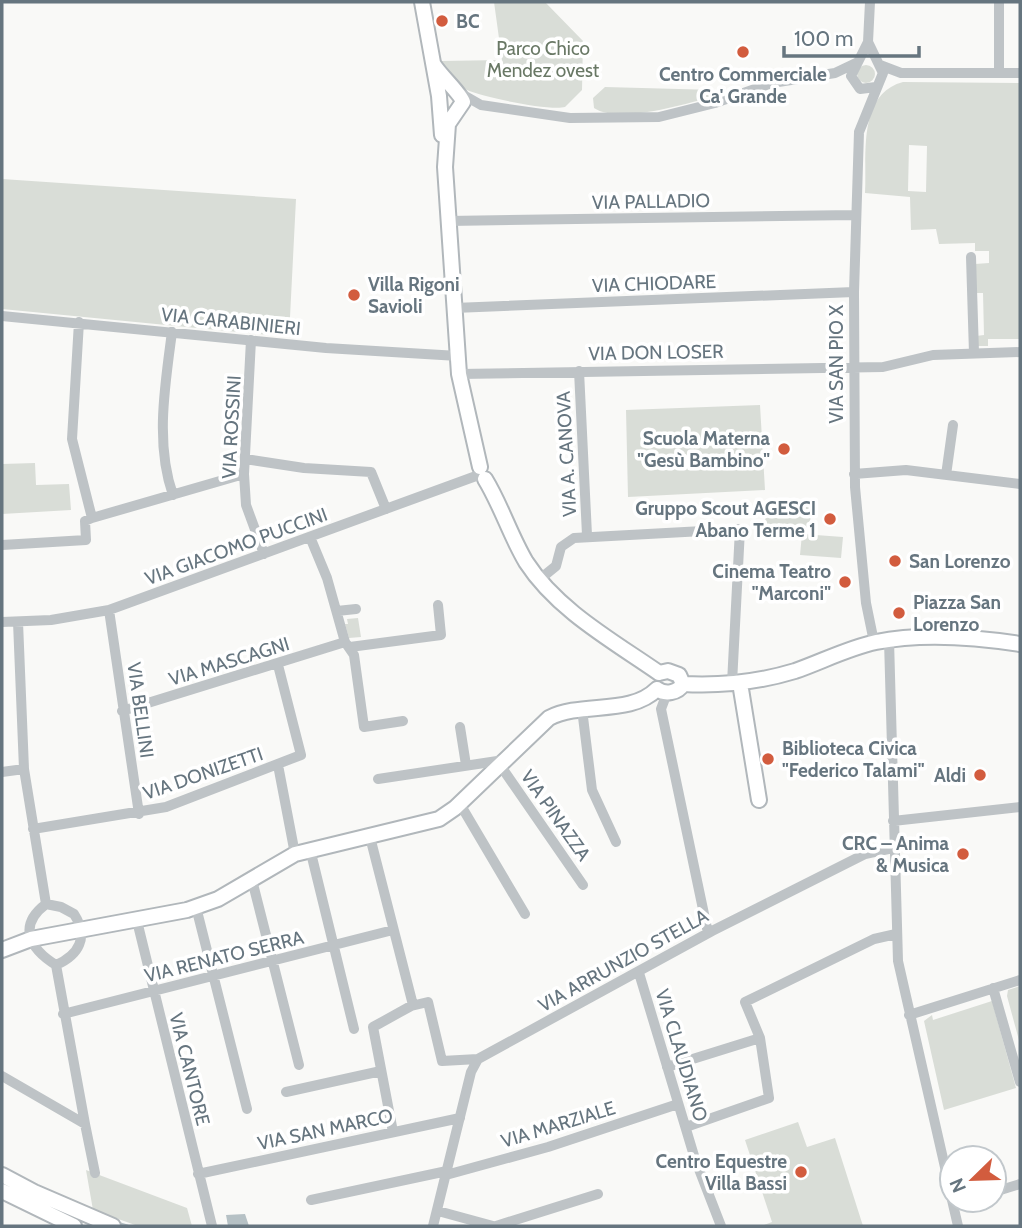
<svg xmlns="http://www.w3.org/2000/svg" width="1022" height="1228" viewBox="0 0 1022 1228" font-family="Cabin,sans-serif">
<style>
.green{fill:#d9ddd7;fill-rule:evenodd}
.water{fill:#b6c1c5}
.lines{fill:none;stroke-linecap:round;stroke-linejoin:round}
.stream{stroke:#b6c1c5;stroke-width:2.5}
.secondary-casing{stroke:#b1b7bb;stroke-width:18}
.street{stroke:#bec3c6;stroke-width:10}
.secondary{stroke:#fff;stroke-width:14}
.poi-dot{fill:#d25c3e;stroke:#fff;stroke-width:2.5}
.labels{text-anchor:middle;stroke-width:7;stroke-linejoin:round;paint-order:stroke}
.poi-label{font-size:19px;font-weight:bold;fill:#66757f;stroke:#fff;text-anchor:end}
.park-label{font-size:19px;fill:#697865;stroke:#fff}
.street-label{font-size:19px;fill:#66757f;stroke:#fff}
</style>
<rect width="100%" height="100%" fill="#f9f9f7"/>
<!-- green -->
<path class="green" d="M494,2H545L583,41L582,90L565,107C549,111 482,97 467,90C455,84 445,73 441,61L502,60Z
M857 74a9 9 0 1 1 18 0a9 9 0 1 1-18 0Z
M903,82L1020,83V339H988V346H976V336L984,335L983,293H975V264L989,263V251H975V243L939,244L936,229L911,230L910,197L865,193C867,156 857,94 903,82ZM909,145L927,146L926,192L908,191Z
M605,87L716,90L719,95C688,103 620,125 594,108L593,98Z
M2,179L296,199L289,337L2,309Z
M760,405L765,490L628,497L626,410Z
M35,463L36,485L69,484L71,510L2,514V464Z
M766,500L811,501L810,529L765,526Z
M802,534L843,537L841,558L800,555Z
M358,618L361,637L349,638L345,624H348L347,619Z
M1020,986V1044L1007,996L1008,990Z
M992,1001L1016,1088L944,1110L924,1021L932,1015L933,1020Z
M798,1122L807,1147L835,1138L863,1226H761L772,1222L745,1140Z
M86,1170L187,1208L192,1226H138L93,1210Z"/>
<!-- water -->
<path class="water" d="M245,1214L249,1226H228L226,1215Z"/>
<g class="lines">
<!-- stream -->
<path class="stream" d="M118,1223L128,1226"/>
<defs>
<path id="secondary" d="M422,2L439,96L442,135
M434,65C441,76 461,94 463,102L448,124L445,167L459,374L480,467
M485,479C501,505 510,535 526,562C557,610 613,641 659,673
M659,673L668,671L679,675L683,684
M740,683L759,800
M683,684C721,686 759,682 795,671C821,662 848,648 876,642C921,633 975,637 1020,644
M657,689C665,695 678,693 683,684
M2,950L31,939L187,910L218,899L295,854L439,819L455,808L549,718C582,701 630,716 657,689
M2,1175L34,1192L113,1226
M2,1191L74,1226"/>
</defs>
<!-- secondary casing -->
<use href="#secondary" class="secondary-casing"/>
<!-- street -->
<path class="street" d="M870,2L868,42L851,76L860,89L876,87
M868,42L883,73L859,132L854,292L855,487L866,603L874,642
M880,65L901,73H1020
M999,73V2
M460,93L481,105L570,118L659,117L715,103L772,83L835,73L856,63
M448,221L855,215
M971,257L974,353
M454,308L854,292
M2,316L326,348L458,356
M79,322L72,439L92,518
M172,332C165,385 155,444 173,495
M251,340L244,474L246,505L264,554
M579,371L587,535
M459,374L883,367L933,355L1020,352
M245,459L304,468L371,472L386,509
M854,474L906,470L1020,484
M946,475L953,425
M310,537L327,578L345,642L354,655L364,727L403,721
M2,545L86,540L85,521L92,518L244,474
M540,579L556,566L561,547L574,538L740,529L732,683
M109,610L139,814
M337,611L356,609
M2,622L51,620L109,610L476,476
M18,622L24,769L46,904
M889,640L898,961L952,1198
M350,647L441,635L438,605
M667,693L661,709L708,933
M582,709L592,790L616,842
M122,711L345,642
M460,727L466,765
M278,765L295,854
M500,765L583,885
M2,772L24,769
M378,779L504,760
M460,804L525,914
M893,821L1020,807
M33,829L166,807L301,755L278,665
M370,837L413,1005
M310,849L354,1029
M252,880L299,1065
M46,904L61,907L74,914C89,937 79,955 56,965C30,949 17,926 46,904Z
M196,907L247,1109
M137,921L212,1226
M639,973L695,1159L721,1226
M993,988L1020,1082
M63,1014L393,930
M909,1015L1020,980
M667,1067L760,1038
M2,1076L85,1124L56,965
M286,1092L381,1071
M85,1124L95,1173
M686,1127L769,1098L760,1038L745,1002L874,939L896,934
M393,1132L373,1027L411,1006L428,1002L442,1061L478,1059
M198,1174L460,1118
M446,1175L548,1147L678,1104
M994,1192L1020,1184
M311,1200L447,1171
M952,1200L958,1226
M954,1204L968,1200
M438,1211L493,1226
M433,1226L471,1072L478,1059L712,931L865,854L893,848
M496,1226L598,1194"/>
<!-- secondary -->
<use href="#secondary" class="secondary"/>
</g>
<!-- markers -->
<g class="poi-dot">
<circle cx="442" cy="21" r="7"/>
<circle cx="743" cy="52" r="7"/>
<circle cx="354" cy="295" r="7"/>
<circle cx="784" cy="449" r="7"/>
<circle cx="830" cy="519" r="7"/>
<circle cx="895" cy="561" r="7"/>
<circle cx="845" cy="582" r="7"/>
<circle cx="899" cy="613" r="7"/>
<circle cx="768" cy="759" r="7"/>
<circle cx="980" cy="775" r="7"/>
<circle cx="963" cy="854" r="7"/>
<circle cx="801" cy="1172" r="7"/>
</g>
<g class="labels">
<!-- poi labels -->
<g class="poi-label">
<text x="456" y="28" text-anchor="start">BC</text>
<text x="743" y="81" text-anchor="middle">Centro Commerciale<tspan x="743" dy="22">Ca' Grande</tspan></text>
<text x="368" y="291" text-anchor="start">Villa Rigoni<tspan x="368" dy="22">Savioli</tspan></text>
<text x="770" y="445">Scuola Materna<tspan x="770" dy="22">"Gesù Bambino"</tspan></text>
<text x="816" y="515">Gruppo Scout AGESCI<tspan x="816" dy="22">Abano Terme 1</tspan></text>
<text x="909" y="568" text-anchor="start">San Lorenzo</text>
<text x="831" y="578">Cinema Teatro<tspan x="831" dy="22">"Marconi"</tspan></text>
<text x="913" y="609" text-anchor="start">Piazza San<tspan x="913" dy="22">Lorenzo</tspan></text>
<text x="782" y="755" text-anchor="start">Biblioteca Civica<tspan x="782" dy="22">"Federico Talami"</tspan></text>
<text x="966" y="782">Aldi</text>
<text x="949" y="850">CRC – Anima<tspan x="949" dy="22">&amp; Musica</tspan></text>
<text x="787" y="1168">Centro Equestre<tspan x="787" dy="22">Villa Bassi</tspan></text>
</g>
<!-- park labels -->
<g class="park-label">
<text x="543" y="55">Parco Chico<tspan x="543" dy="22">Mendez ovest</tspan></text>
</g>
<!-- street labels -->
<g class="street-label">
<text transform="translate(651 201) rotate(-1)" y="7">VIA PALLADIO</text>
<text transform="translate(654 283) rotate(-2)" y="7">VIA CHIODARE</text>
<text transform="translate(231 321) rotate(6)" y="7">VIA CARABINIERI</text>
<text transform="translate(656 352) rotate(-1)" y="7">VIA DON LOSER</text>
<text transform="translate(836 364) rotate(-90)" y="7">VIA SAN PIO X</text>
<text transform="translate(231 427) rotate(-87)" y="7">VIA ROSSINI</text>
<text transform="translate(566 454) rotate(-93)" y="7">VIA A. CANOVA</text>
<text transform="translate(236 546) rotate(-20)" y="7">VIA GIACOMO PUCCINI</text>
<text transform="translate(229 661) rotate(-17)" y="7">VIA MASCAGNI</text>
<text transform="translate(141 710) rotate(82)" y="7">VIA BELLINI</text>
<text transform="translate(203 773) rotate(-19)" y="7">VIA DONIZETTI</text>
<text transform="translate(556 815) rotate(55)" y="7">VIA PINAZZA</text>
<text transform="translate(224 956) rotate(-14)" y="7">VIA RENATO SERRA</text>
<text transform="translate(623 960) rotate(-29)" y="7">VIA ARRUNZIO STELLA</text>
<text transform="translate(682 1055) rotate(73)" y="7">VIA CLAUDIANO</text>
<text transform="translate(190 1069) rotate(76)" y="7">VIA CANTORE</text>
<text transform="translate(558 1124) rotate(-17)" y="7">VIA MARZIALE</text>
<text transform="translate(325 1129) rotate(-12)" y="7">VIA SAN MARCO</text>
</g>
</g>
<!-- border -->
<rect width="1022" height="1228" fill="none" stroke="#66757f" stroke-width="7"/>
<!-- north arrow -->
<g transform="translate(973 1179) rotate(247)"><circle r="33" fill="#ffffff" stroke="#c2c8cc" stroke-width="2"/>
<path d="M0-5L12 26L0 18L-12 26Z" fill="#d25c3e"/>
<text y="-10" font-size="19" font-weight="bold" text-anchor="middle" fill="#66757f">N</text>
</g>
<!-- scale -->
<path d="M784 46v10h135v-10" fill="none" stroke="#66757f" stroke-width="3.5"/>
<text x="794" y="46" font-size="21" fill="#66757f" stroke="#ffffff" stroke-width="5" paint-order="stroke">100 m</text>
</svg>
